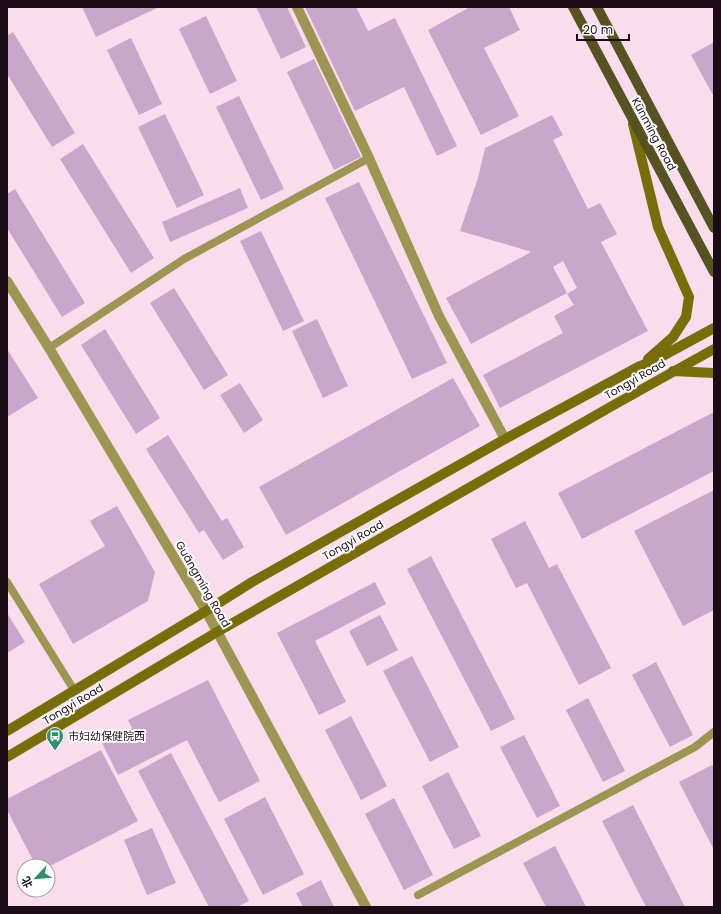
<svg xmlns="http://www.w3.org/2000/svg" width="721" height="914" viewBox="0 0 721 914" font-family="Poppins,'Noto Sans SC',sans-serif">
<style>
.building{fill:#c8a7cb}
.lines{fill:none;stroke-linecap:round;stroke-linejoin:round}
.service{stroke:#9d9652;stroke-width:8}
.minor{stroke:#9d9652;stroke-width:10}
.tertiary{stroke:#9d9652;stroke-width:10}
.secondary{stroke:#786e09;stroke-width:10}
.primary{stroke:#575222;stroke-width:10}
.labels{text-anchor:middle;stroke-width:4;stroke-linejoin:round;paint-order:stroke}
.street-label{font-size:11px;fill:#1b0c15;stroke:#fff}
.poi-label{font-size:11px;fill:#1b0c15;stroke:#fff;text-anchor:start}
</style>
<rect width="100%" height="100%" fill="#f9dded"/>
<!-- building -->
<path class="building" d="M82,7H159L96,37Z
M256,7H287L306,47L281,59Z
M305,7H356L368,31L395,18L457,146L437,156L404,87L355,111Z
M470,7H509L520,30L484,48L519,116L481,135L428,30Z
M206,16L237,81L210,94L179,29Z
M13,32L75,133L52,147L7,74V36Z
M131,38L162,104L139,115L107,50Z
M714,42V97L691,55Z
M314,59L361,157L334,170L287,72Z
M239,96L284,189L261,200L216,107Z
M165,114L204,195L177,208L138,127Z
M552,115L563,135L553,140L588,209L600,203L617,234L601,242L648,331L500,408L483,375L563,333L554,316L574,305L567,294L577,288L563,261L553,267L567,293L471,344L446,298L531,252L522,249L460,231L478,178L485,148Z
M83,144L154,258L131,273L60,159Z
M359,182L447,363L412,379L325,198Z
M240,188L248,208L170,242L162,222Z
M15,189L85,303L62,317L7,228V194Z
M261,231L304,321L283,331L240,241Z
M174,288L228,375L204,390L150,303Z
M317,319L348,386L323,398L292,331Z
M105,329L160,418L136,434L81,345Z
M7,349L38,398L7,417Z
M453,378L480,426L286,535L259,487Z
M240,383L263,420L244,433L220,395Z
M714,412V471L582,539L558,493Z
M168,435L222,521L227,518L244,547L223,560L204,530L199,533L146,449Z
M714,490V610L683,626L634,531Z
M117,506L155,572L148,601L73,644L39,584L105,546L90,521Z
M525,521L549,568L557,564L611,668L579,685L527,583L516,588L491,539Z
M431,556L515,719L491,731L407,569Z
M375,582L386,604L315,641L346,702L319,715L277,633Z
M7,613L25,642L7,653Z
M380,615L398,650L367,666L349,631Z
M412,656L459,747L430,762L383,671Z
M656,662L693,735L670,747L632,675Z
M208,680L260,781L219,802L187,740L118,775L102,743L132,728L128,720Z
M588,698L625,771L603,782L566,710Z
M351,716L387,786L361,800L325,730Z
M524,735L560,806L537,818L500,747Z
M101,750L138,821L48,867V866H36L7,810V799Z
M171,753L249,901L237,907H209L138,771Z
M712,765L714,768V850L679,782Z
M448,772L481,836L454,849L422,786Z
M265,797L304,874L263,895L224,819Z
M394,798L433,875L404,890L365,814Z
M633,805L685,907H646L602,821Z
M152,828L176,883L147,895L124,840Z
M555,846L586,907H546L523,863Z
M321,880L334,907H303L296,893Z"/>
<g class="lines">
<!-- service -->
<path class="service" d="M49,348L184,259L369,158
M7,582L74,690
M418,895L695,747L714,732"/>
<!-- minor -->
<path class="minor" d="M297,7L369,158L439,316L505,439"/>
<!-- tertiary -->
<path class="tertiary" d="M7,281L49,348L206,611L366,907"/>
<!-- secondary -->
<path class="secondary" d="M633,124L658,227L689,297L686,317L673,337L648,359
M673,371L714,373
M7,731L206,611L252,582L505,439L640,366L657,359L714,328
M7,757L217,632L612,406L714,349"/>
<!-- primary -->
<path class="primary" d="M573,7L714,272
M597,7L714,228"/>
</g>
<!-- icons -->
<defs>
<symbol id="bus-pin" viewBox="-11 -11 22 30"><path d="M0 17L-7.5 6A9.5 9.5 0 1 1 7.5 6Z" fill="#2e906a" stroke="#fff"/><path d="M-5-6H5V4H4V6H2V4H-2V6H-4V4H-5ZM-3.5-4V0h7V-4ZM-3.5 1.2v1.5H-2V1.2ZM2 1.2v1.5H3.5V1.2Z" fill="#fff"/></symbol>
</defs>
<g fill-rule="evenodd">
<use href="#bus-pin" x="45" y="726" width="20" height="27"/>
</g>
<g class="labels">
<!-- street labels -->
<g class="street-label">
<text transform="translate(654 134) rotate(62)" y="4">Kūnmíng Road</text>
<text transform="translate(635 379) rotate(-30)" y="4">Tongyi Road</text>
<text transform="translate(353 540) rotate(-30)" y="4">Tongyi Road</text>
<text transform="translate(203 584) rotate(60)" y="4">Guāngmíng Road</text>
<text transform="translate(73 704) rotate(-31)" y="4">Tongyi Road</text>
</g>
<!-- poi labels -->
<g class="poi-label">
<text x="68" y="740">市妇幼保健院西</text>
</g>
</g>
<!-- border -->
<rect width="721" height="914" fill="none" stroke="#1b0c15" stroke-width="16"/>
<!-- north arrow -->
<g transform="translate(36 878) rotate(244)"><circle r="19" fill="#ffffff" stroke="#a49ea1"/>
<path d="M0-3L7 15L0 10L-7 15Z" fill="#2e906a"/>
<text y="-6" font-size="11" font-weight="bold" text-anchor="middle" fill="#1b0c15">北</text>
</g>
<!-- scale -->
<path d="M577 34v6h52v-6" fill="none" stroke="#1b0c15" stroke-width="2"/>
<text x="583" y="34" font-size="12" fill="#1b0c15" stroke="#ffffff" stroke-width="3" paint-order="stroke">20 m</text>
</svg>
